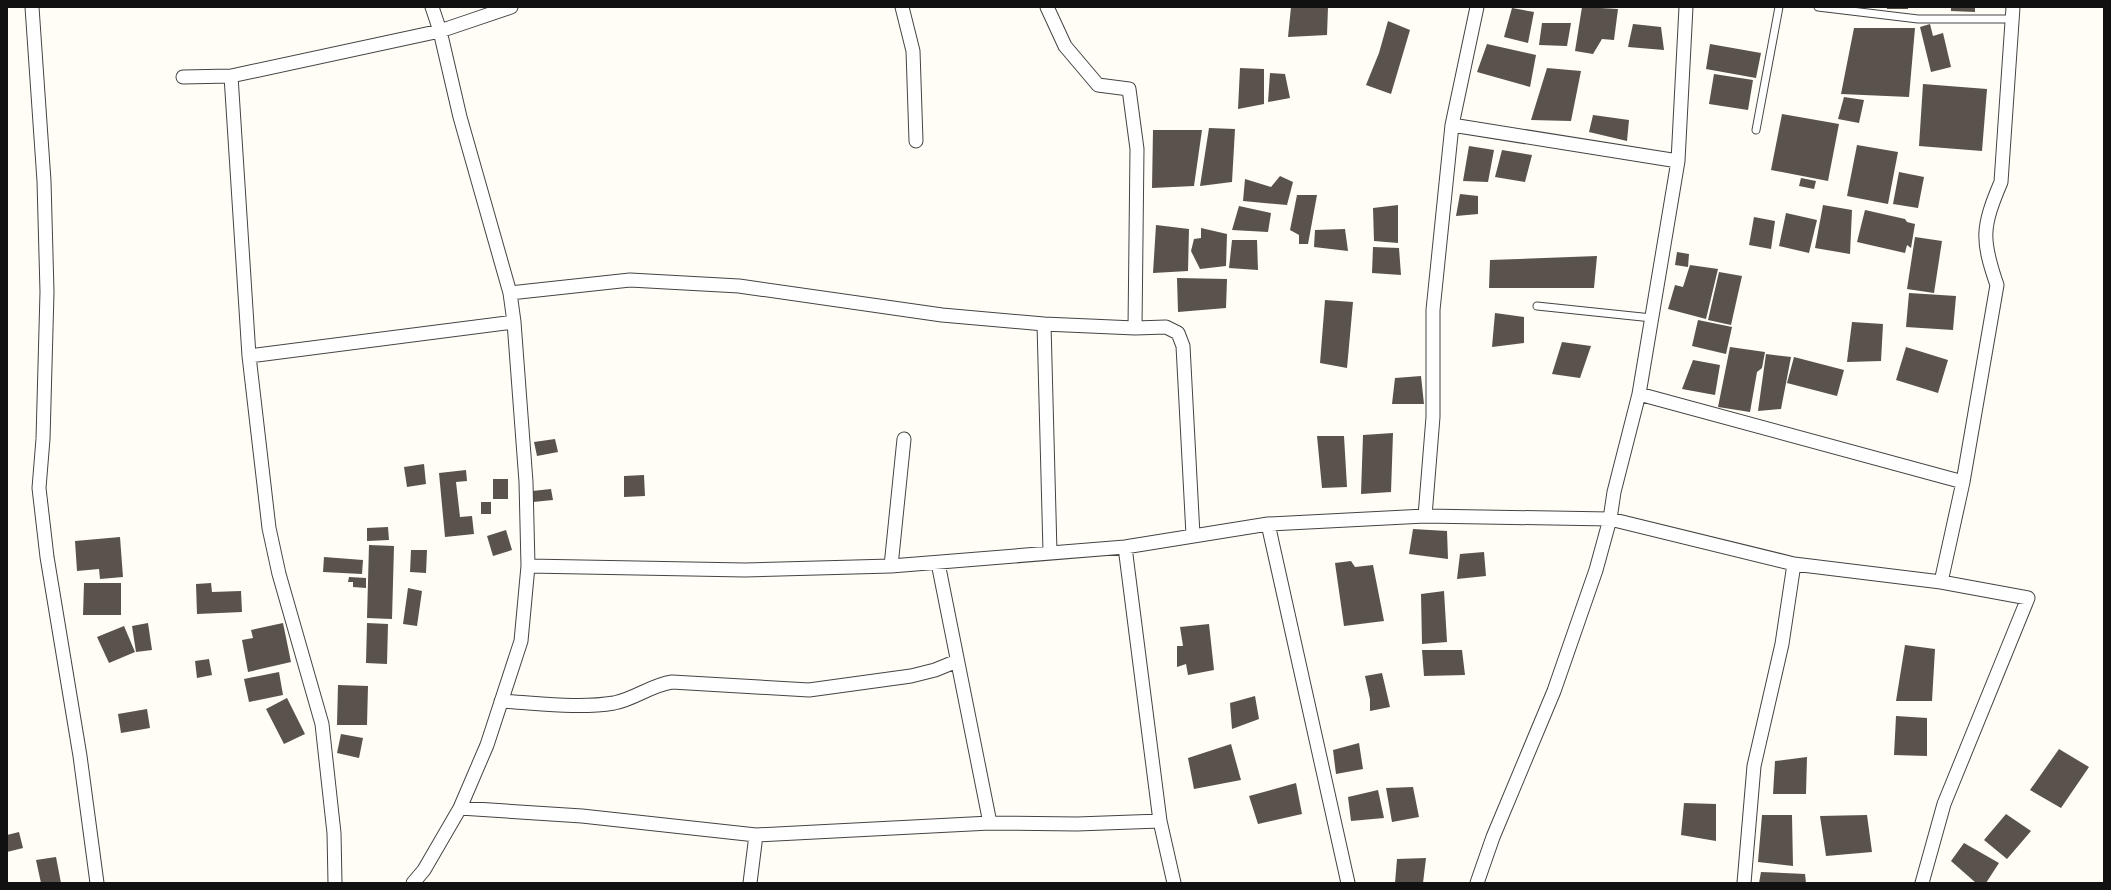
<svg xmlns="http://www.w3.org/2000/svg" width="2111" height="890" viewBox="0 0 2111 890" font-family="'Source Serif 4',serif">
<style>
.building{fill:#5a524d}
.lines{fill:none;stroke-linecap:round;stroke-linejoin:round}
.lane-casing{stroke:#444;stroke-width:9}
.street-casing{stroke:#444;stroke-width:15}
.lane{stroke:#fff;stroke-width:7}
.street{stroke:#fff;stroke-width:13}
</style>
<rect width="100%" height="100%" fill="#fffdf5"/>
<!-- building -->
<path class="building" d="M1291,7H1328L1327,35L1288,37Z
M1582,7L1618,9L1614,40L1602,39L1593,54L1575,51Z
M1887,7H1908V9H1887Z
M1951,7H1975V12L1951,11Z
M1512,8L1534,12L1528,43L1504,37Z
M1388,21L1410,30L1391,94L1366,85L1379,53Z
M1542,23H1571L1567,46L1539,45Z
M1633,24L1661,27L1664,50L1628,47Z
M1930,24L1933,36L1943,33L1951,67L1931,72L1920,27Z
M1854,28H1915L1909,97L1841,94Z
M1487,44L1536,55L1530,87L1477,72Z
M1710,44L1761,53L1756,78L1706,69Z
M1240,68L1264,69V104L1238,109Z
M1547,68L1581,71L1571,121L1531,120Z
M1270,73L1285,74L1290,98L1268,102Z
M1714,74L1753,80L1748,110L1709,104Z
M1923,84L1987,89L1982,151L1919,146Z
M1844,97L1864,100L1859,123L1838,119Z
M1782,114L1839,124L1828,181L1771,170Z
M1593,115L1629,120L1627,141L1589,132Z
M1209,128L1235,129L1232,182L1200,186Z
M1153,130H1202L1194,186L1152,188Z
M1857,145L1898,152L1888,204L1847,196Z
M1469,146L1494,150L1488,182L1463,181Z
M1502,150L1532,155L1525,182L1495,177Z
M1899,172L1924,177L1918,208L1893,204Z
M1280,176L1293,182L1287,205L1243,201L1245,179L1271,187Z
M1801,178L1816,181L1814,189L1799,186Z
M1460,194L1478,196V214L1456,216Z
M1297,195H1317L1308,244H1299V235L1290,230Z
M1398,205V243L1374,241L1373,208Z
M1823,205L1852,210L1850,254L1815,248Z
M1239,206L1271,213L1268,232L1232,230Z
M1865,210L1905,219L1907,222L1915,224L1911,248L1907,245L1905,253L1857,242Z
M1786,213L1817,220L1809,253L1779,246Z
M1754,217L1775,221L1771,249L1749,245Z
M1156,225L1189,229L1188,271L1153,273Z
M1201,228L1227,234L1226,266L1200,269L1191,251L1194,239L1201,238Z
M1345,229L1348,251L1314,247L1315,230Z
M1915,237L1942,241L1934,293L1907,289Z
M1232,240H1257L1258,270L1229,268Z
M1373,247L1399,248L1401,275L1372,273Z
M1677,252L1689,254L1688,267L1675,265Z
M1597,256L1594,288H1489L1490,260Z
M1690,265L1718,269L1706,319L1668,309L1675,285L1683,287Z
M1719,272L1742,276L1731,325L1708,320Z
M1177,278L1227,279L1226,308L1178,312Z
M1909,293L1956,296L1953,330L1906,327Z
M1325,300L1353,302L1347,368L1320,363Z
M1495,313L1524,317V343L1492,347Z
M1698,320L1732,327L1726,354L1692,346Z
M1852,322L1883,324L1881,361L1847,362Z
M1562,342L1591,346L1580,378L1552,374Z
M1730,347L1765,352L1762,368L1757,372L1750,412L1718,407Z
M1906,347L1948,360L1938,393L1896,380Z
M1766,354L1791,357L1781,409L1758,411Z
M1794,357L1844,370L1837,396L1787,383Z
M1693,360L1720,365L1715,395L1682,389Z
M1421,376L1424,404H1392L1395,378Z
M1393,433L1391,492L1361,494L1363,435Z
M1317,436H1344L1347,487L1322,488Z
M555,439L558,452L537,456L534,442Z
M424,464L426,484L407,487L404,467Z
M466,470L467,481L456,482L460,517L472,516L474,534L445,537L439,473Z
M644,475L645,496L624,497V476Z
M493,479H508V499H493Z
M551,489L553,500L533,502L532,491Z
M481,502H491V514H481Z
M388,527L389,540L367,541V528Z
M1413,529L1447,531L1448,559L1409,554Z
M506,530L512,550L493,556L487,536Z
M120,537L123,577L100,579L99,569L77,571L75,541Z
M369,545L394,546L392,619L367,618Z
M411,550H427L426,573L410,572Z
M1484,552L1486,576L1457,579L1460,554Z
M324,557L363,560L362,574L323,572Z
M1351,561L1355,567L1373,565L1384,621L1344,626L1335,563Z
M349,577L366,578V588L353,587V582H348Z
M84,583H121V615H83Z
M211,583L212,592L241,591L242,612L197,614L196,584Z
M408,588L422,591L417,626L403,624Z
M1444,591L1447,642L1422,644L1421,594Z
M148,623L152,650L136,652L132,626Z
M283,623L291,662L248,672L242,640L253,638L251,630Z
M367,623L388,624L387,664L366,663Z
M1209,624L1214,670L1188,675L1186,664L1177,667V646H1183L1180,627Z
M124,626L135,652L109,663L97,637Z
M1905,645L1935,649L1932,701H1896Z
M1422,650H1462L1465,675L1424,676Z
M209,659L212,675L197,678L195,661Z
M279,672L283,695L249,702L244,679Z
M1382,673L1390,707L1370,711V699L1365,676Z
M338,685L368,686L367,725H337Z
M1255,696L1259,719L1232,729L1230,703Z
M287,698L305,734L284,744L266,709Z
M147,709L150,728L121,733L118,714Z
M1896,716L1927,718V756L1894,755Z
M341,734L363,738L359,758L337,753Z
M1359,743L1363,769L1336,774L1333,750Z
M1231,744L1241,780L1194,789L1188,758Z
M2059,749L2089,767L2061,808L2030,790Z
M1807,757L1806,794H1773L1775,761Z
M1296,783L1302,814L1258,824L1249,796Z
M1413,787L1419,817L1392,822L1386,788Z
M1378,790L1384,818L1351,821L1348,797Z
M1684,803L1716,804V841L1681,835Z
M2006,814L2031,831L2007,859L1984,840Z
M1762,815H1792L1793,866L1758,862Z
M1867,815L1872,852L1826,856L1820,816Z
M19,832L23,848L7,852V835Z
M1964,843L1999,863L1986,883H1976L1951,861Z
M56,857L61,883H41L36,860Z
M1426,858L1423,883H1395L1397,859Z
M1761,872L1805,874L1806,883H1759Z"/>
<g class="lines">
<defs>
<path id="lane" d="M1818,7L1918,19H2013
M1756,130L1779,7
M1537,306L1652,318"/>
<path id="street" d="M32,7L44,181L47,292L43,439L39,488L47,557L80,756L97,883
M902,7L913,51L916,141
M1047,7L1065,46L1098,85L1129,89L1137,149L1135,328
M231,76L249,356L269,528L279,574L322,724L334,833L335,883
M183,77L231,76L440,31L511,7
M1452,125L1678,161
M510,293L630,280L739,286L942,315L1044,324L1135,328L1166,327L1178,333L1183,346L1193,535
M1044,324L1050,552
M249,356L514,322
M1639,394L1963,482
M1425,516L1433,417V310L1452,125L1477,7
M1268,524L1348,883
M1125,547L1160,821L1174,883
M938,563L990,823
M528,566L745,570L891,566L1125,547L1268,524L1425,516L1610,519L1794,564L1941,582L2028,598L1944,804L1922,883
M891,566L904,439
M1941,582L1963,482L1997,285C1981,239 1982,227 2001,182L2013,7
M501,701C538,703 578,709 614,703C635,699 651,685 672,682L809,690L911,676L935,670L957,661
M460,808L582,816L756,835L990,823L1077,824L1160,821
M413,883L424,870L460,808L487,745L521,641L528,566L526,482L514,322L510,293L460,117L440,31L432,7
M750,883L756,835
M1477,883L1493,837L1554,691L1596,570L1610,519L1614,492L1639,394L1678,161L1686,7
M1744,883L1754,766L1782,644L1794,564"/>
</defs>
<!-- lane casing -->
<use href="#lane" class="lane-casing"/>
<!-- street casing -->
<use href="#street" class="street-casing"/>
<!-- lane -->
<use href="#lane" class="lane"/>
<!-- street -->
<use href="#street" class="street"/>
</g>
<!-- border -->
<rect width="2111" height="890" fill="none" stroke="#111111" stroke-width="16"/>
</svg>
